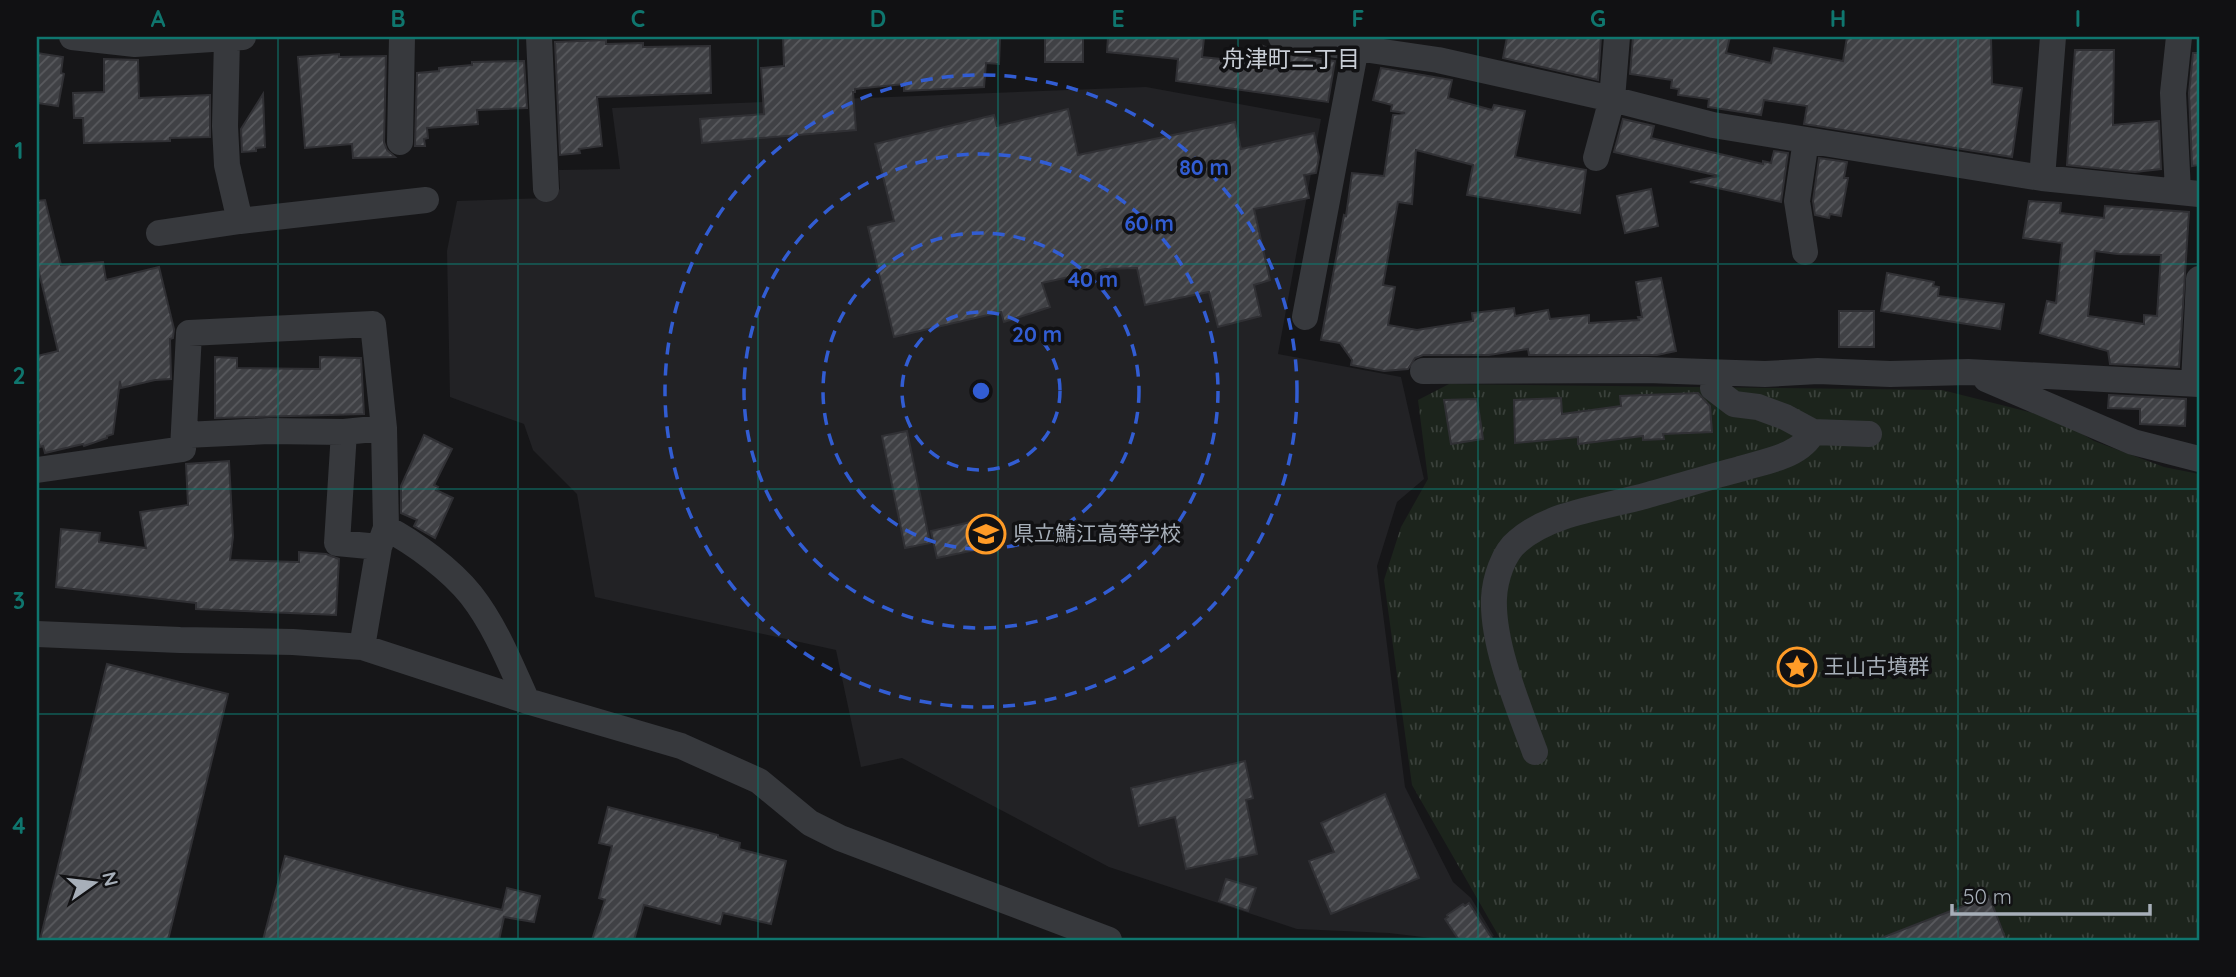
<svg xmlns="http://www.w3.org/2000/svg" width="2236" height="977" viewBox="0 0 2236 977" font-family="Quicksand,'Noto Sans JP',sans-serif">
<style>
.built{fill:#222225}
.grass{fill:url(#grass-tufts)}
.building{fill:url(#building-hatch);stroke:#303034;stroke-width:2;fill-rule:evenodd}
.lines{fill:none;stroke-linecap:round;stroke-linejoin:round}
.minor{stroke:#37393d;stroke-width:26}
.grid{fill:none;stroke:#0f766e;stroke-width:2;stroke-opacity:0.55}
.ring{fill:none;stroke:#325dd3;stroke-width:3.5;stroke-dasharray:12 9}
.labels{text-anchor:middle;stroke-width:7;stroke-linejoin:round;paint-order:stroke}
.poi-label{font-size:21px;fill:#a7afb9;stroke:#111113;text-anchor:start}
.neighbourhood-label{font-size:23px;fill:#c8cdd5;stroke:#111113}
.centre{fill:#325dd3;stroke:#111113;stroke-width:3.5}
.ring-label{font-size:21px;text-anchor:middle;font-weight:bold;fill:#325dd3;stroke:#111113;stroke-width:7;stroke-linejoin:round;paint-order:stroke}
.neatline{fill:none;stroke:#0f766e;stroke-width:2.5}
.grid-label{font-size:23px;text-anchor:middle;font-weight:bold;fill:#0f766e}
</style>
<defs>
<pattern id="grass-tufts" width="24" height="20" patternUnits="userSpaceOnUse" patternTransform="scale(1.75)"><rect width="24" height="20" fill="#1c241c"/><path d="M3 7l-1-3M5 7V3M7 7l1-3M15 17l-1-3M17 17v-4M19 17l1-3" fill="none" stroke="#3a413b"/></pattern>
<pattern id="building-hatch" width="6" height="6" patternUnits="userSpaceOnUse" patternTransform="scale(1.75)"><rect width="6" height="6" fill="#404145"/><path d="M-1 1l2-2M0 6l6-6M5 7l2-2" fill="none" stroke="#595a5e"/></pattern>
</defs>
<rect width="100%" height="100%" fill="#161618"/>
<!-- built -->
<path class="built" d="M1146,87L1321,119L1278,354L1401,377L1424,479L1397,502L1377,566L1405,787L1453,882L1471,898L1494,936L1488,940H1448L1389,933L1297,929L1109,867L902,758L861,767L836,650L595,597L577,494L533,450L524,424L450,397L447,251L457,201L550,198L560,189L559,170L620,169L612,108Z"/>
<!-- grass -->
<path class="grass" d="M1449,384L1942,390L2057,419L2094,441L2164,467L2199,474V940H1501L1412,785L1384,580L1401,527L1428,479L1418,400Z"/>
<!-- building -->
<path class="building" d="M783,37H1000L999,64L986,63L984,87L904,91V84L855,89V92H853L856,130L702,143L700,119L764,114L761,68L784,66Z
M1045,37H1083V62H1045Z
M1108,37L1204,38L1202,57L1260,63L1263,46L1279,53L1335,61L1328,102L1176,81L1178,59L1107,52Z
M1507,37H1601L1598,80L1503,58Z
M1633,37H1730L1726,53L1771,63L1774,48L1843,61L1847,37H1991L1992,84L2022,88L2012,157L1804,124L1807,106L1764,100L1761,115L1708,107L1709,99L1678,95L1679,89L1671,88L1672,80L1630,74Z
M606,40V44L643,43V47L710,46L711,93L597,97L602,146L579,149L580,153L560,155L555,42Z
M2075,50H2114L2113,125L2159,121L2161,169L2135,172L2067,165Z
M37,53L63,57L61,73L64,74L58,106L37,103Z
M2193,53H2199V165L2192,166L2189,93Z
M339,54V57L386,56L384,142L387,150L395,157L353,158L352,144L305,148L298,57Z
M104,59L138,60L139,98L210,95V137L170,138V141L84,143L83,118H74L73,93L104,92Z
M524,61L527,108L477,110L478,124L427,128L428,138L424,139L425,146H415L417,73L439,71V68L472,65V62Z
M1381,68L1452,80L1448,98L1492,110L1494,105L1525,111L1515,157L1586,170L1580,213L1467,195L1473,165L1416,150L1412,204L1398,202L1383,285L1395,287L1388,325L1417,330L1473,321L1472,313L1514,308L1515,316L1548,310L1550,319L1589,315V323L1639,320L1638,317H1642L1636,282L1661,278L1676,351L1657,355H1529L1528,349L1489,355H1423L1415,358L1408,369L1384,371L1351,365L1352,360L1340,343L1321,340L1344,215L1346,216L1352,173L1384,176L1393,115L1405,113L1391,111L1392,105L1373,100Z
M263,94L265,147L256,148V151L242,152L241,129Z
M1068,109L1078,155L1235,122L1241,149L1314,133L1319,157L1316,173L1304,175L1309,198L1254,209L1270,280L1254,285L1261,316L1218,327L1209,292L1145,305L1137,268L1105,269L1042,283L1050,307L1004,322L1001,312L894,337L868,227L894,221L875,144L994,115L997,126Z
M1623,119L1654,126L1651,138L1763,164V161L1771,163L1774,151L1788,153L1781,202L1690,182L1719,176L1614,152Z
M1819,158L1847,162L1844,178H1848L1841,216L1830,214L1829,218L1815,215L1813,201Z
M1651,189L1658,226L1625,233L1617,196Z
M45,200L61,265L103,262L106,280L159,267L174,329L173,338L170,339L171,379L155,380L121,388L120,381L113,434L107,436V438L84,446L83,444L45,453L43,446L40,447L37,435V356L58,351L37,264V201Z
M2029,201L2061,203L2060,213L2104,218L2105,206L2189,212L2179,367L2110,364L2108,351L2040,333L2047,301L2056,303L2062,243L2023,238ZM2095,251L2117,254L2161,255L2157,316L2144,315V324L2088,316Z
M1887,273L1934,282L1933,286L1939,287L1938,296L2004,304L2000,329L1881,311Z
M1839,311H1874V347H1839Z
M215,357L237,358V368L320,369V357L361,358L364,414L215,418Z
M1698,393L1710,406L1712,432L1663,434L1664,439L1643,440V436L1578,444V437L1515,443L1514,400L1561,398L1562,414L1621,406L1620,396Z
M2109,395L2186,399L2185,426L2140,424V409L2108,408Z
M1477,399L1483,439L1451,444L1444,400Z
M907,431L930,543L905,548L882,436Z
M424,435L452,449L434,485L438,487L436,490L453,498L435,538L414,526L417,520L401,513V486Z
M229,461L233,537L230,560L299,562V552L326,554L339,559L336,615L196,609V603L56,587L61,529L100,533L99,542L146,548L140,512L188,505L186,464Z
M988,518L994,546L937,558L931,531Z
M107,664L228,694L168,940H40Z
M1245,761L1253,798L1246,800L1257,854L1186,869L1175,817L1139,826L1131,788Z
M1385,794L1419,878L1331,914L1309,861L1334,852L1321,823Z
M608,807L718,835V837L740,843L739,849L786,861L771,924L723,913L720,924L644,905L634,940H592L605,900L599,898L612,846L599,843Z
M285,856L407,888L502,910L507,888L540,896L534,922L504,917L499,940H263Z
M1226,879L1256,888L1248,911L1219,901Z
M1989,896L2006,940H1879V939Z
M1469,903L1493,940H1459L1445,919L1448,917L1447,915L1463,904L1465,906Z"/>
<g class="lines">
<!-- minor -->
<path class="minor" d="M72,37L135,44L243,37
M539,37L546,189
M1281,37L1438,60L1612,99L1713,125L2042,178L2199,194
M227,38L225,126L227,165L240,221L426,200
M400,142L402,37
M1596,158L1612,99L1617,37
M2042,178L2053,37
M2178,191L2173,93L2179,37
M159,233L240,221
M1805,252L1797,201L1806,140
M1305,317L1356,47
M1423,371L1647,370L1765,374L1818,371L1890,374L1968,372L2199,384
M1986,379L2133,442L2199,459
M2194,383L2199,279
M1713,388L1734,404L1758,407L1785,417L1813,432L1869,434
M344,432L337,543L379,547
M185,435L269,431L344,432L384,428
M37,470L183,449L189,333L373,324L384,428L386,528L379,547L362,647
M386,528C415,543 451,570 471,595C496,627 511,666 527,701
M37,634L180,640L293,642L362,647L527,701L681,746L759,781L810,823L840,838L1109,940
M1535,752C1519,708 1492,645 1494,598C1495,579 1503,553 1518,541C1551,512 1607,507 1648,495C1678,487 1709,477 1740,469C1765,461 1800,457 1813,432"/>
</g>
<!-- grid -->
<path class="grid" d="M278,37V940M518,37V940M758,37V940M998,37V940M1238,37V940M1478,37V940M1718,37V940M1958,37V940M37,264H2199M37,489H2199M37,714H2199"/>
<!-- distance rings -->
<g class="ring">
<circle cx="981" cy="391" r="79"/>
<circle cx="981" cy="391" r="158"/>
<circle cx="981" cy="391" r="237"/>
<circle cx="981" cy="391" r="316"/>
</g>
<!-- icons -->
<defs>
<symbol id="school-ring" viewBox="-11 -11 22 22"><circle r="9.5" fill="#111113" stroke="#ff9b27" stroke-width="1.5"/><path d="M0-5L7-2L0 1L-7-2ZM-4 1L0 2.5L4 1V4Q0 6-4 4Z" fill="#ff9b27"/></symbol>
<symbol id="sight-ring" viewBox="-11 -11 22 22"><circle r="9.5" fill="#111113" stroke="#ff9b27" stroke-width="1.5"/><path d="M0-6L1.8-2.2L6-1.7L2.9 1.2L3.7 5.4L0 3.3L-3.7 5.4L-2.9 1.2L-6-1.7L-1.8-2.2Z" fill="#ff9b27"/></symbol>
</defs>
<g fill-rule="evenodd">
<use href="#school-ring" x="964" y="512" width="44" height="44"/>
<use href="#sight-ring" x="1775" y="645" width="44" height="44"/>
</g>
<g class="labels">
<!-- poi labels -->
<g class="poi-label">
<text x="1013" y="541">県立鯖江高等学校</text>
<text x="1824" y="674">王山古墳群</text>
</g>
<!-- neighbourhood labels -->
<g class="neighbourhood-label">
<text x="1291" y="67">舟津町二丁目</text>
</g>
</g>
<circle cx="981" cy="391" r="10" class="centre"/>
<g class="ring-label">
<text x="1204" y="175">80 m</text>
<text x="1149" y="231">60 m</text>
<text x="1093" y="287">40 m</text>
<text x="1037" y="342">20 m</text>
</g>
<!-- border -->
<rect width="2236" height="977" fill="none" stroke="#111113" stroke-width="77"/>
<!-- north arrow -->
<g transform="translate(94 883) rotate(76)" stroke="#111113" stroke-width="5" paint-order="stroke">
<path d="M0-5L12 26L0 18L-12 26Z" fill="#a7afb9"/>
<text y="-10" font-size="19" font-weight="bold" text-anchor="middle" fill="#a7afb9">N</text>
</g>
<!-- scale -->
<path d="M1952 904v10h198v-10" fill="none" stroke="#a7afb9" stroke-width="3.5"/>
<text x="1963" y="904" font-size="21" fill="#a7afb9" stroke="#111113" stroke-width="5" paint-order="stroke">50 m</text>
<rect x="38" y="38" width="2160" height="901" class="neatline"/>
<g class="grid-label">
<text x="158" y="27">A</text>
<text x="398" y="27">B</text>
<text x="638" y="27">C</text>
<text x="878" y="27">D</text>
<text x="1118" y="27">E</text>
<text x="1358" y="27">F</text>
<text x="1598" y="27">G</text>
<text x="1838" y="27">H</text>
<text x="2078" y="27">I</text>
<text x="19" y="159">1</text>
<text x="19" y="384">2</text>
<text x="19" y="609">3</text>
<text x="19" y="834">4</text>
</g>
</svg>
